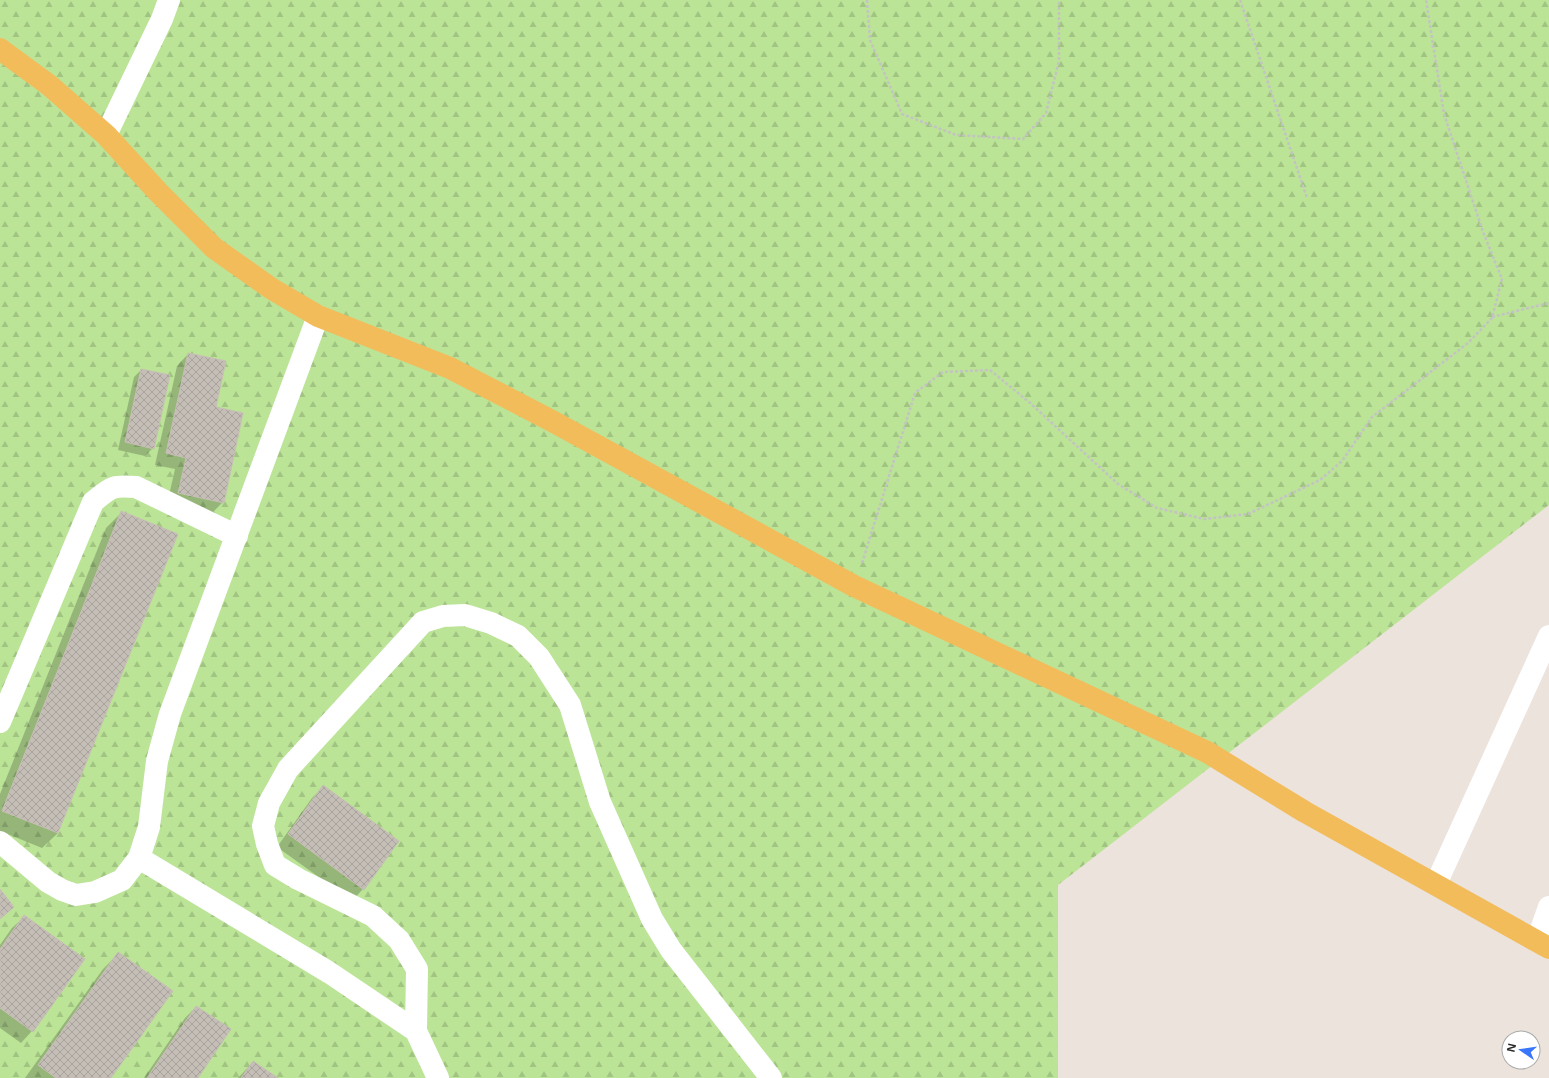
<svg xmlns="http://www.w3.org/2000/svg" width="1549" height="1078" viewBox="0 0 1549 1078" font-family="'Noto Sans',sans-serif">
<style>
.forest{fill:url(#forest-firs)}
.shadow{fill:#0003}
.building{fill:url(#building-cross-hatch);stroke:#c8bfb5}
.lines{fill:none;stroke-linecap:round;stroke-linejoin:round}
.path{stroke:#c3c3c3;stroke-width:2.5;stroke-dasharray:3 2;stroke-linecap:butt}
.minor{stroke:#fff;stroke-width:22}
.major{stroke:#f2bc5b;stroke-width:22}
</style>
<defs>
<pattern id="forest-firs" width="22" height="20" patternUnits="userSpaceOnUse"><rect width="22" height="20" fill="#bbe497"/><path d="M5 1l3.5 6h-7zM16 11l3.5 6h-7z" fill="#a1c482"/></pattern>
<pattern id="building-cross-hatch" width="8" height="8" patternUnits="userSpaceOnUse"><rect width="8" height="8" fill="#c4beb7"/><path d="M0 0l8 8M0 8l8-8" fill="none" stroke="#a9a39e"/></pattern>
</defs>
<rect width="100%" height="100%" fill="#ece3dc"/>
<!-- forest -->
<path class="forest" d="M0,0H1549V505L1058,885V1078H0Z"/>
<!-- shadow -->
<path class="shadow" d="M188,354L215,408L223,502L211,514L167,504L175,469L155,465L177,366Z
M141,370L153,448L145,456L118,450L134,377Z
M122,512L58,833L42,848L0,831V794L106,528Z
M323,787L363,889L352,901L277,847L312,798Z
M24,917L32,1031L21,1043L0,1028V945L12,928Z
M118,954L110,1078H25L103,969Z
M196,1007V1078H144L185,1018Z
M253,1062L276,1078H238Z"/>
<!-- building -->
<path class="building" d="M188,353L226,361L216,407L243,413L224,503L178,493L186,458L166,453Z
M141,369L170,375L154,449L125,442Z
M121,511L178,534L58,833L2,811Z
M323,785L399,841L364,890L288,834Z
M0,889L14,907L0,919Z
M24,915L85,959L33,1032L0,1008V949Z
M118,952L173,991L111,1078H56L38,1065Z
M196,1006L231,1029L198,1078H147Z
M253,1061L278,1078H241Z"/>
<g class="lines">
<!-- path -->
<path class="path" d="M867,0L870,40L902,114L956,135L1023,139L1046,113L1059,61V0
M1240,0L1307,198
M1492,317L1549,303
M862,563L915,393L943,372L990,370L1029,402L1118,484L1157,508L1204,519L1248,514L1320,480L1342,461L1372,417L1468,343L1492,318L1502,279L1483,232L1444,114L1426,0"/>
<!-- minor -->
<path class="minor" d="M106,135L162,19L169,0
M318,316L170,714L157,761L149,827L139,858L330,973L416,1031L438,1078
M0,722L93,502C111,487 112,485 136,487L237,536
M0,842L48,882L62,890L76,895L95,892L122,880L139,858
M1436,884L1549,636
M1537,941L1549,907
M416,1031L417,969L399,940L373,916L298,879L275,865L267,844L263,826L269,803L288,769L423,622L443,616L465,615L491,623L518,636L539,657L570,705L600,802L652,919L671,950L771,1078"/>
<!-- major -->
<path class="major" d="M0,49L49,85L106,135L158,192L214,248L272,289L318,316L450,368L552,421L854,586L1207,752L1305,812L1549,948"/>
</g>
<!-- north arrow -->
<g transform="translate(1521 1050) rotate(283)"><circle r="19" fill="#ffffff" stroke="#aaaaaa"/>
<path d="M0-3L7 15L0 10L-7 15Z" fill="#3976fc"/>
<text y="-6" font-size="11" font-weight="bold" text-anchor="middle" fill="#2a2a2a">N</text>
</g>
</svg>
